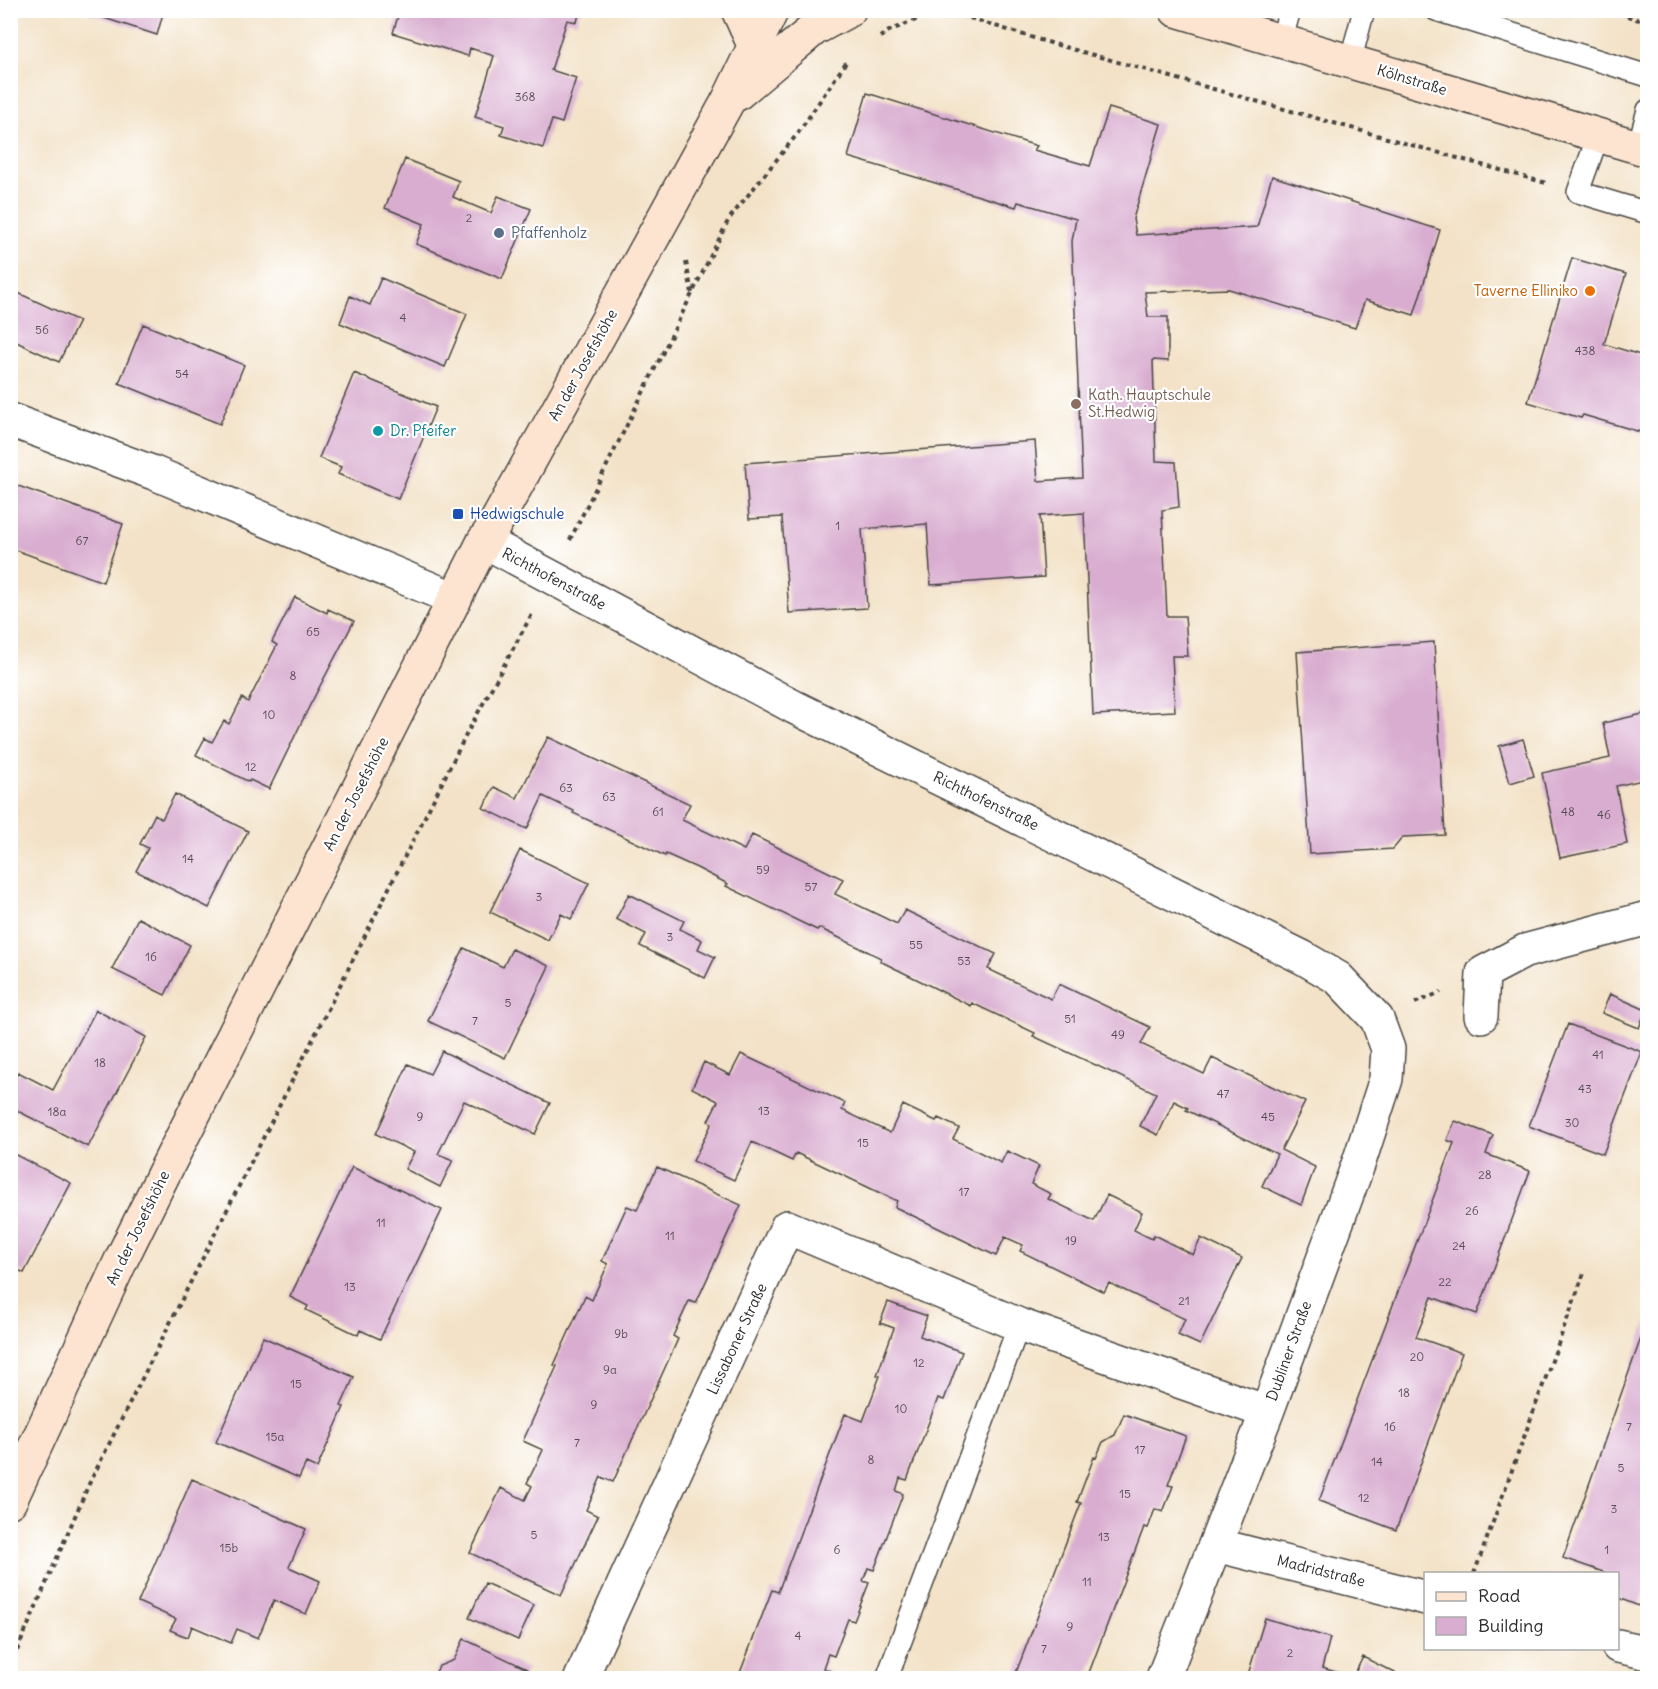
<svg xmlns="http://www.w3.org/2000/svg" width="1658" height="1689" viewBox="0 0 1658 1689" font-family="Delius,sans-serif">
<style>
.building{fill:#d9add0}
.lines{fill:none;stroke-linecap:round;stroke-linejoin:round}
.lane-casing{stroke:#494642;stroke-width:24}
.street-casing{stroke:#494642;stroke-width:36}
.secondary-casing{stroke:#494642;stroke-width:36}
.path{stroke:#494642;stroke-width:4;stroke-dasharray:4.5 4.5;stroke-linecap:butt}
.lane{stroke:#fff;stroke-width:21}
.street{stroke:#fff;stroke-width:33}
.secondary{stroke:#fde4d1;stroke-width:33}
.service-dot{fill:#5c6f8a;stroke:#fff;stroke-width:2}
.food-dot{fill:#e8710a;stroke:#fff;stroke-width:2}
.education-dot{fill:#8d6e63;stroke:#fff;stroke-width:2}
.culture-dot{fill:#0f9aa8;stroke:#fff;stroke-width:2}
.transit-dot{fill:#1a4fb4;stroke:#fff;stroke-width:2}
.labels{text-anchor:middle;stroke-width:4.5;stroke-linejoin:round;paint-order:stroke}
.number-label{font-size:12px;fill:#564c54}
.street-label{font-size:15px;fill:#2b2b2b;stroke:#fff}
.service-label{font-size:15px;fill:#4e5e75;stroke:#fff;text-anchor:start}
.food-label{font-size:15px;fill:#c56008;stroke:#fff;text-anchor:end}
.education-label{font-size:15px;fill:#785e54;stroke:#fff;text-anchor:start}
.culture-label{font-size:15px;fill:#0d838f;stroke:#fff;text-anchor:start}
.transit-label{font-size:15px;fill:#164399;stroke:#fff;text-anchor:start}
</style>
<rect width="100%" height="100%" fill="#fff"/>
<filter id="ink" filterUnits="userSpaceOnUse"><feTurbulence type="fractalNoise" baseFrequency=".0167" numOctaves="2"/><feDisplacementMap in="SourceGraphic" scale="12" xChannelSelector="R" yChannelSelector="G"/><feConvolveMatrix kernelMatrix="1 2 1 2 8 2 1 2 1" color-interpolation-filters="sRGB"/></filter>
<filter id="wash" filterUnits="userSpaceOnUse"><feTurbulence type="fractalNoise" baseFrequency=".008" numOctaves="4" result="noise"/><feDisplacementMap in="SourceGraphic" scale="24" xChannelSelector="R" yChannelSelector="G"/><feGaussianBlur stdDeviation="1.35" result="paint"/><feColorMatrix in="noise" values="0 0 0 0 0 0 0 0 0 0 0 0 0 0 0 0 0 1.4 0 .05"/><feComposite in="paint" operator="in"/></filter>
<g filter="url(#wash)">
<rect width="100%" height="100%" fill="#f3e2c7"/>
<g id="blocks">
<!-- building -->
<path class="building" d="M79,10H164L157,35Z
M382,10H580L577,22L567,20L551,70L576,78L562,123L552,120L543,148L501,135L504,126L475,117L494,56L470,48L468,56L393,33L398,16Z
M867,93L1037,146L1034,150L1090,166L1109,108L1161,124L1133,219L1136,235L1257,227L1272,176L1440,230L1414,315L1365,300L1355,328L1229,289L1145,292L1148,317H1168V361L1153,360L1156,461L1176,462L1179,507L1162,510L1167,616H1185L1188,656H1172L1175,711L1093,715L1084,513L1040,516L1044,577L931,585L927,524L862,529L867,608L789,613L782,517L749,519L745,463L1035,441L1038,481L1082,478L1072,241L1076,219L1018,202L1016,207L848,157Z
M405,159L459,181L453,197L491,213L498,196L531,209L502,279L416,244L424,224L385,208Z
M1572,258L1626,274L1604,344L1647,357V434L1583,415L1581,418L1528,402Z
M381,278L467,314L445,367L340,323L350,296L370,305Z
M16,292L79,321L59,362L10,339V303Z
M143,324L244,365L220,424L119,383Z
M354,373L436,407L398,499L338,474L341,467L319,458Z
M10,483L123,524L103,582L10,548Z
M295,597L327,613L328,609L354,621L309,707L269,789L250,780L249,782L196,755L205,738L212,742L224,721L229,724L242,698L248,702L277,645L272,642Z
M1434,642L1445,835L1403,837L1393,849L1310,854L1297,652Z
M1647,713V779L1616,786L1627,844L1560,858L1542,773L1610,758L1603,723Z
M548,737L690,804L682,820L744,850L752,835L843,879L835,894L897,924L905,910L996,954L988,969L1051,999L1059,984L1150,1027L1141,1044L1204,1074L1212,1058L1305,1102L1281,1150L1315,1167L1301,1205L1262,1186L1277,1154L1186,1110L1188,1108L1174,1101L1158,1135L1140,1126L1156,1093L1033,1036L1035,1033L972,1003L971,1006L880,961L881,958L819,928L817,930L726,886L728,884L697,868L666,854L665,856L573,813L574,811L543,796L527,829L483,808L494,787L517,798Z
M1523,739L1534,776L1510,783L1499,746Z
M175,794L248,831L209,908L136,871L148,848L140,844L155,814L162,819Z
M520,850L589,883L571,919L561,914L548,940L490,912Z
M629,894L684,921L680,929L702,940L698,949L715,957L705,978L640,946L646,934L616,919Z
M138,918L190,945L165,995L112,969Z
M464,948L503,967L512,949L549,966L505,1058L428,1021Z
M1610,994L1646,1010L1639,1028L1602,1013Z
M96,1010L146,1037L88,1147L10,1107V1088L18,1072L53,1090Z
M1568,1024L1642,1052L1603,1154L1529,1126Z
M442,1051L550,1103L535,1134L464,1101L438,1154L453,1160L440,1187L405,1169L414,1152L376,1134L408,1064L430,1074Z
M741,1054L845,1103L842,1110L890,1133L903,1105L936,1121L938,1118L959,1128L953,1139L1001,1163L1007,1151L1039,1166L1031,1184L1051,1194L1048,1199L1094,1221L1107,1195L1142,1212L1134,1230L1152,1239L1154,1235L1193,1255L1201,1238L1242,1258L1200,1345L1178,1335L1185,1319L1109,1283L1104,1292L1020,1251L1023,1245L1005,1237L996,1256L895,1207L897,1201L796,1153L792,1161L752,1142L734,1180L693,1161L712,1123L708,1121L718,1101L692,1088L704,1062L730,1075Z
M1455,1121L1493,1135L1486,1154L1530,1171L1477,1314L1432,1297L1416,1337L1462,1353L1396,1530L1319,1501L1454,1143L1447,1140Z
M10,1152L71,1183L24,1273L10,1266Z
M352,1167L442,1210L380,1339L360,1330L358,1335L306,1310L308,1306L290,1297Z
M657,1167L741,1205L696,1303L689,1301L673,1336L678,1339L613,1482L601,1477L586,1510L598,1516L561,1595L470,1553L501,1488L525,1500L532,1486L527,1483L543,1450L523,1441L557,1366L554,1365L585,1296L592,1300L608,1264L602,1261L627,1206L637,1210Z
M888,1302L927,1316L920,1336L962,1352L944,1400L938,1398L907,1480L900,1478L896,1491L903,1494L874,1570L868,1568L863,1581L869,1583L854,1621L848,1619L834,1656L828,1654L823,1668L829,1670L826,1678H738L772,1590L778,1592L845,1414L863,1421L880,1376L877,1375L894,1328L880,1323Z
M1647,1321V1584L1639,1606L1618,1598V1574H1609L1563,1558Z
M263,1337L354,1377L341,1406L344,1407L317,1468L306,1463L299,1478L216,1442Z
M1124,1414L1186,1436L1168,1485L1173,1486L1163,1512L1155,1509L1148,1528L1144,1527L1087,1678H1014L1081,1503L1077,1502L1094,1457L1096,1458L1103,1442L1115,1435Z
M192,1479L306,1529L289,1567L320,1581L306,1614L274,1600L258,1638L237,1629L231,1643L192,1626L188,1637L182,1635L170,1630L176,1619L138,1602Z
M485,1583L534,1605L518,1640L469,1618Z
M1265,1618L1330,1638L1322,1668L1353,1677L1363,1657L1405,1678H1247Z
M464,1639L527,1669L522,1678H433L439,1666L454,1660Z"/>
</g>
</g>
<g filter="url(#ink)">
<use href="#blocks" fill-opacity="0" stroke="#494642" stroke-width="1.5"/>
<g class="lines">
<defs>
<path id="lane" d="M1436,10L1648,76
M1281,41L1290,10
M1350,62L1364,10
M1598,136L1578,192L1648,213
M1638,147L1648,110
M887,1678L1019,1325"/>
<path id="street" d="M10,420L154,473L455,599
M484,541L794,707L1302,957L1338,978L1377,1019L1388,1049L1386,1079L1359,1162L1267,1412L1163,1678
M1481,1016L1483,973L1525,951L1648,918
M1216,1545L1426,1598
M1618,1646L1648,1653
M581,1678L787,1227L1019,1325L1267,1412"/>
<path id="secondary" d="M738,10L754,45
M1176,10L1648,150
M737,94L814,29L849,10
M10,1501L122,1258L164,1173L484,541L494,526L728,101L772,10"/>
</defs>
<!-- lane casing -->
<use href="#lane" class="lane-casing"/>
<!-- street casing -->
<use href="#street" class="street-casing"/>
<!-- secondary casing -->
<use href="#secondary" class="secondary-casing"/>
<!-- path -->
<path class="path" d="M944,10L1040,40L1546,183
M1610,10L1648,23
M880,37L889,31L940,10
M686,262L692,293
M570,540L729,219L798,133L847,61
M1415,1003L1441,992
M1474,1574L1584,1273
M10,1667L88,1486L467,733L532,614"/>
<!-- lane -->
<use href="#lane" class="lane"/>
<!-- street -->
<use href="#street" class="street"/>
<!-- secondary -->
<use href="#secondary" class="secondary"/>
</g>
</g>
<!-- markers -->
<circle class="service-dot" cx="499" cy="233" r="6"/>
<circle class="food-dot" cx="1590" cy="291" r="6"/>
<circle class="education-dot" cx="1076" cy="404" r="6"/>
<circle class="culture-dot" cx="378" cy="431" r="6"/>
<rect class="transit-dot" x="452" y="508" width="12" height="12" rx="3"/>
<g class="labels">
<!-- number labels -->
<g class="number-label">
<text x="525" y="101">368</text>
<text x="469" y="222">2</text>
<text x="403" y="322">4</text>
<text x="42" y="334">56</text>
<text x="1585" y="355">438</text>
<text x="182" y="378">54</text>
<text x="838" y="530">1</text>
<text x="82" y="545">67</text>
<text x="313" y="636">65</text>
<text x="293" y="680">8</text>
<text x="269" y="719">10</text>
<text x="251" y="771">12</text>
<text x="566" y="792">63</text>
<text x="609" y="801">63</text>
<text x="658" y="816">61</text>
<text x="1568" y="816">48</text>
<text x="1604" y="819">46</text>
<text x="188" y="863">14</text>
<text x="763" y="874">59</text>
<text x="811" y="891">57</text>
<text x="539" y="901">3</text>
<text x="670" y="941">3</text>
<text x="916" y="949">55</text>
<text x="151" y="961">16</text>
<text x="964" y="965">53</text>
<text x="508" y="1007">5</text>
<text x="1070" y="1023">51</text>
<text x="475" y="1025">7</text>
<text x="1118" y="1039">49</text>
<text x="1598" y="1059">41</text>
<text x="100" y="1067">18</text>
<text x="1585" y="1093">43</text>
<text x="1223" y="1098">47</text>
<text x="764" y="1115">13</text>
<text x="57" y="1116">18a</text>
<text x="420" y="1121">9</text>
<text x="1268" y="1121">45</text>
<text x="1572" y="1127">30</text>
<text x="863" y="1147">15</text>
<text x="1485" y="1179">28</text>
<text x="964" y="1196">17</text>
<text x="1472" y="1215">26</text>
<text x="381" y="1227">11</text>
<text x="670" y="1240">11</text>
<text x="1071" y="1245">19</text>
<text x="1459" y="1250">24</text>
<text x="1445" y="1286">22</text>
<text x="350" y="1291">13</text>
<text x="1184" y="1305">21</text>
<text x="621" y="1338">9b</text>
<text x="1417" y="1361">20</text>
<text x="919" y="1367">12</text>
<text x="610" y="1374">9a</text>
<text x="296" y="1388">15</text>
<text x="1404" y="1397">18</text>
<text x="594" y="1409">9</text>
<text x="901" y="1413">10</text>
<text x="1390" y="1431">16</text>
<text x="1629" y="1431">7</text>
<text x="275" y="1441">15a</text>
<text x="577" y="1447">7</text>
<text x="1140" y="1454">17</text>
<text x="871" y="1464">8</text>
<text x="1377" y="1466">14</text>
<text x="1621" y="1472">5</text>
<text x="1125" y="1498">15</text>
<text x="1364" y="1502">12</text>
<text x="1614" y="1513">3</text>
<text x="534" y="1539">5</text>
<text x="1104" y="1541">13</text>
<text x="229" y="1552">15b</text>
<text x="837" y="1554">6</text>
<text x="1607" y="1554">1</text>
<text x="1087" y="1586">11</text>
<text x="1070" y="1631">9</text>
<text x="798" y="1640">4</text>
<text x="1044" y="1653">7</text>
<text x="1290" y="1657">2</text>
</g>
<!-- street labels -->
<g class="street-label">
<text transform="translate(1412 80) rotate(17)" y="5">Kölnstraße</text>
<text transform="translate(583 365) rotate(-61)" y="5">An der Josefshöhe</text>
<text transform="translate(554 579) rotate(28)" y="5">Richthofenstraße</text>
<text transform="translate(356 794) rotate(-63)" y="5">An der Josefshöhe</text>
<text transform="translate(986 801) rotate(26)" y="5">Richthofenstraße</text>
<text transform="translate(138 1228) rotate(-64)" y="5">An der Josefshöhe</text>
<text transform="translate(737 1339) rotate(-65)" y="5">Lissaboner Straße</text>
<text transform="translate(1289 1351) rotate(-70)" y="5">Dubliner Straße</text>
<text transform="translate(1321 1571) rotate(14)" y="5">Madridstraße</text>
</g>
<!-- service labels -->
<g class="service-label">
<text x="511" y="238">Pfaffenholz</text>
</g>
<!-- food labels -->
<g class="food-label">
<text x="1578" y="296">Taverne Elliniko</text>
</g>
<!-- education labels -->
<g class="education-label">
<text x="1088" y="400">Kath. Hauptschule<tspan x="1088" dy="17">St.Hedwig</tspan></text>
</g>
<!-- culture labels -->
<g class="culture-label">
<text x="390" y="436">Dr. Pfeifer</text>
</g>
<!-- transit labels -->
<g class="transit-label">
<text x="470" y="519">Hedwigschule</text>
</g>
</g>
<!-- margin -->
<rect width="1658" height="1689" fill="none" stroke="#fff" stroke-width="36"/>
<!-- legend -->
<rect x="1424" y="1572" width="195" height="78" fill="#ffffff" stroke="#aaaaaa" stroke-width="1.5"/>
<rect x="1436" y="1592" width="30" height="9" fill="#fde4d1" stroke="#aaaaaa" stroke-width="1.5"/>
<text x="1478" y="1602" font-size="18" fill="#2b2b2b">Road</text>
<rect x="1436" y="1617" width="30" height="18" fill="#d9add0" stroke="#aaaaaa" stroke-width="1.5"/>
<text x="1478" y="1632" font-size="18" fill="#2b2b2b">Building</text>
</svg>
